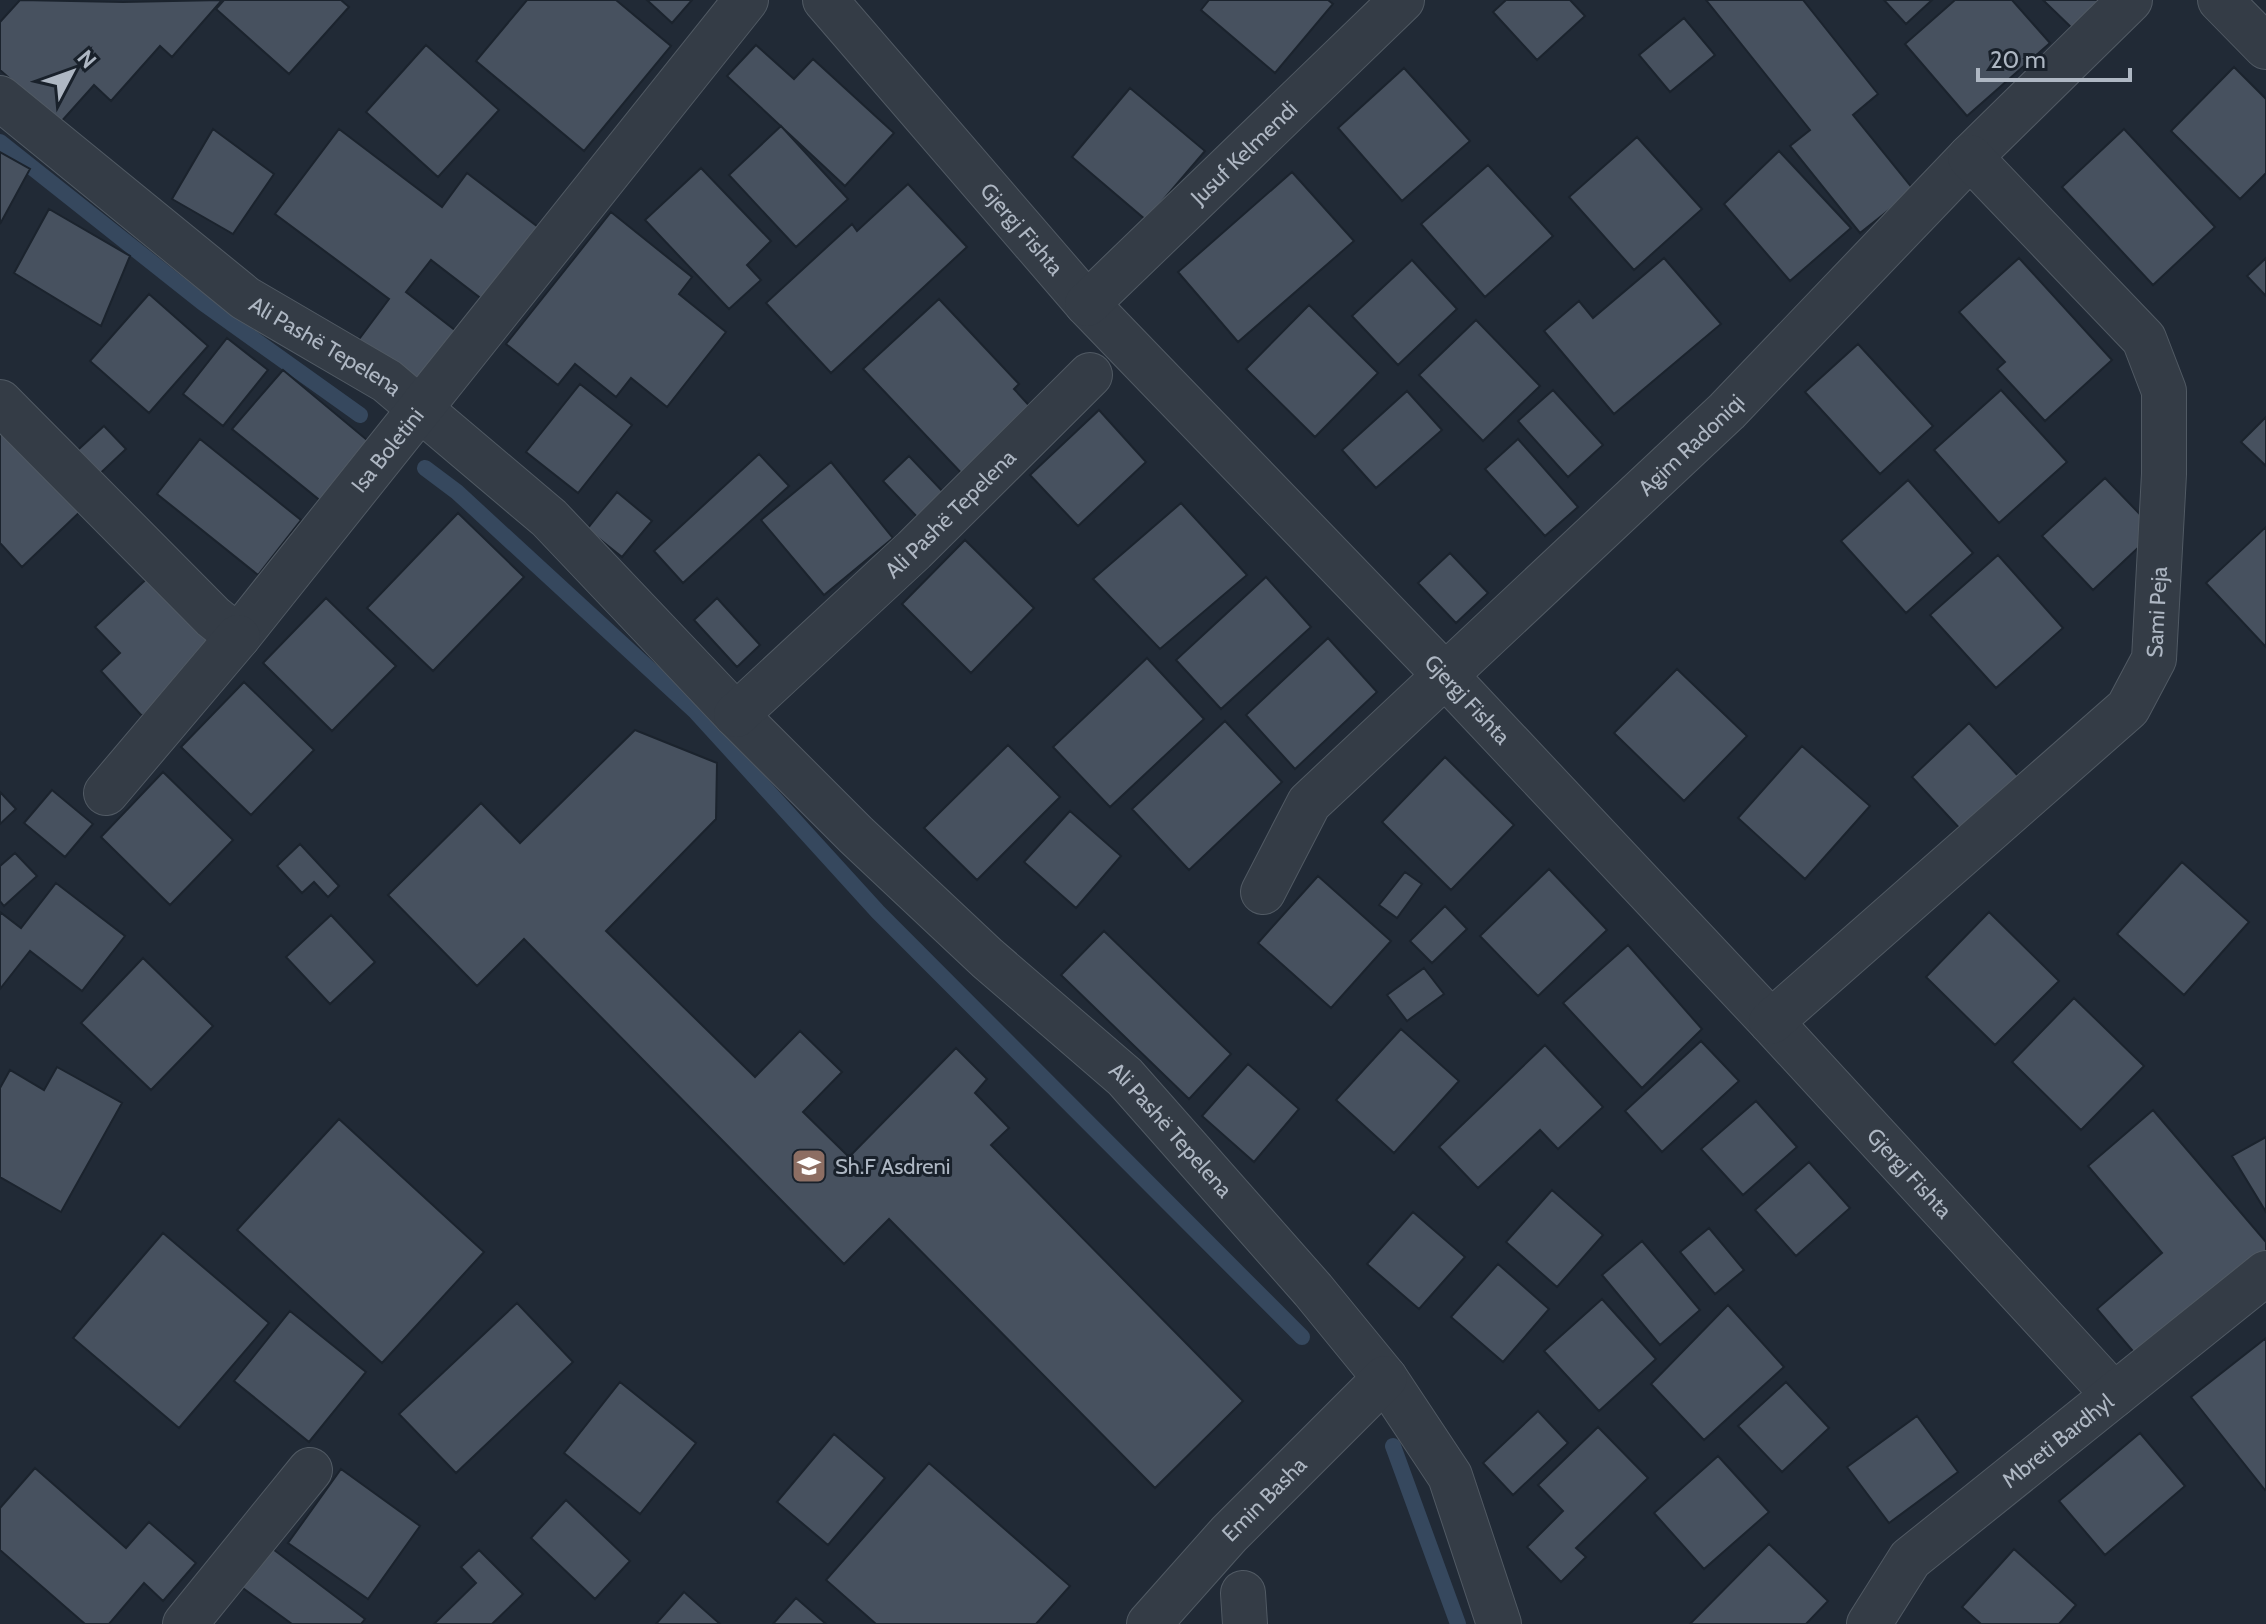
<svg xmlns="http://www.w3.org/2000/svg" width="2266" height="1624" viewBox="0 0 2266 1624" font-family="Cabin,sans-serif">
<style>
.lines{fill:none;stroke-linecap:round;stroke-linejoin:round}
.stream{stroke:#36485e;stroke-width:16}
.building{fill:#47515f;stroke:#1b232d;stroke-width:2}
.minor-casing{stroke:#515a64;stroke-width:46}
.minor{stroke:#343c46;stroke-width:44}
.labels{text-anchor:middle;stroke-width:6;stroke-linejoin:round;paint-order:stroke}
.street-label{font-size:22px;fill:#aeb7c3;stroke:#19212b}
.poi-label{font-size:22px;fill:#aeb7c3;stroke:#19212b;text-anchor:start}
</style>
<rect width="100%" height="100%" fill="#212a36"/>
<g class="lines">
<!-- stream -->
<path class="stream" d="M0,142L203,303L360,415
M425,468L457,492L695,711L878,912L1302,1337
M1393,1446L1458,1624"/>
</g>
<!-- building -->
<path class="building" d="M20,0L123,2L222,0L172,57L160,46L111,101L94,85L60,123L0,70V22Z
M224,0H341L349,7L289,74L216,9Z
M527,0H616L671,46L584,151L476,61Z
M647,0H692L672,23Z
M1209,0H1328L1333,4L1275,73L1201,10Z
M1506,0H1570L1585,16L1537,60L1493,12Z
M1706,0H1803L1878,94L1853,115L1914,190L1860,233L1790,146L1810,130Z
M1884,0H1932L1906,24Z
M1955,0H2012L2050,43L1967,116L1905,44Z
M2043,0H2103L2074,30Z
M1684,18L1715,55L1670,92L1639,55Z
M426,45L499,110L438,177L366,112Z
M756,45L794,79L813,59L894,133L845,186L727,76Z
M2234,67L2266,99V173L2240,199L2171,131Z
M1404,68L1470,141L1402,201L1338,128Z
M1130,88L1205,151L1146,220L1072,157Z
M781,126L848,199L796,247L729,175Z
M213,129L274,174L233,234L172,199Z
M339,129L442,207L467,173L542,230L487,303L431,260L406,292L456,331L415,386L357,342L389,299L275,214Z
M2124,129L2215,227L2153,285L2062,187Z
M1637,137L1702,209L1634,270L1569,197Z
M1779,151L1851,228L1790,281L1724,204Z
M0,152L30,169L0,224Z
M1488,165L1553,236L1485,297L1421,224Z
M701,168L771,241L747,265L761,280L729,309L645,220Z
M1292,172L1354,241L1238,342L1178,272Z
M908,184L967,247L831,373L766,303L852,224L857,231Z
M49,209L130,256L101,326L14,273Z
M611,212L692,277L679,294L726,332L667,407L631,378L616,397L575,364L558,385L506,344Z
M1664,258L1721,324L1614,414L1544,331L1579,301L1593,318Z
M2019,258L2112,360L2045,421L1997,369L2005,362L1959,312Z
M2266,258V296L2247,276Z
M1412,260L1457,309L1398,365L1352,316Z
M149,294L208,346L149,413L90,361Z
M939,299L1019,384L1014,389L1035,412L966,478L863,369Z
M1309,305L1378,373L1315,437L1246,369Z
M1476,320L1540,386L1483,441L1419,375Z
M227,338L268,370L223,426L183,394Z
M1858,344L1933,426L1880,474L1805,392Z
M283,370L373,445L322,502L232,429Z
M580,384L632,425L578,493L526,452Z
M1553,390L1603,445L1568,477L1518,421Z
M2001,390L2067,462L1999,523L1934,450Z
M1407,391L1442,430L1376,488L1342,450Z
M1099,410L1146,462L1078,526L1030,475Z
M2266,417V466L2241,442Z
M104,426L126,449L91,482L68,459Z
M0,428L85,507L22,567L0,543Z
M200,439L301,520L258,575L157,494Z
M1518,439L1578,507L1545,536L1485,469Z
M759,454L789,486L683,583L654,551Z
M909,456L946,495L920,520L883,481Z
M831,462L893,538L824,595L761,520Z
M2105,478L2156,531L2093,590L2042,536Z
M1908,480L1973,553L1906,613L1841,541Z
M617,492L652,521L622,557L587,529Z
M1181,503L1247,575L1160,649L1093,579Z
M458,513L524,577L433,671L367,608Z
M2266,527V647L2206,583Z
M965,540L1034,608L971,673L902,604Z
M1450,553L1488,593L1456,623L1418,583Z
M1998,555L2063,628L1996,688L1930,615Z
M154,572L220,642L142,716L101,671L120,653L95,627Z
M1266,577L1311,627L1221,709L1176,660Z
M326,598L396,666L332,731L263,663Z
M717,598L760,645L737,667L694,620Z
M1328,638L1377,692L1295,769L1246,715Z
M1147,658L1204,719L1110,807L1053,747Z
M1677,669L1747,736L1684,801L1614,733Z
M244,682L314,750L251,815L181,747Z
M1225,721L1282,782L1189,870L1132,809Z
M1969,723L2020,778L1963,832L1912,777Z
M635,730L717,763L716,819L606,931L755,1077L800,1031L842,1072L803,1112L849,1157L956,1048L987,1079L975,1093L1009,1128L991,1145L1243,1401L1155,1488L889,1219L844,1264L524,939L477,986L388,895L481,803L520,843Z
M1008,745L1060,797L977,880L924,828Z
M1802,746L1870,806L1805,879L1738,818Z
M1445,757L1514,825L1451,890L1382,822Z
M163,772L233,840L170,905L101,837Z
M52,790L93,824L65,857L24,823Z
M0,792L16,809L0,824Z
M1070,811L1121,856L1076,908L1024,862Z
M300,844L339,886L328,897L314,882L302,893L277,866Z
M15,853L37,876L4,906L0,901V866Z
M2182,862L2249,922L2184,995L2117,934Z
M1549,869L1607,930L1538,996L1480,936Z
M1405,872L1422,884L1397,918L1379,905Z
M1318,876L1391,941L1331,1008L1258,943Z
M56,883L125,936L82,991L30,951L0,989V912L21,928Z
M1445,906L1467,929L1432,963L1410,941Z
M1989,912L2059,981L1995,1045L1926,977Z
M331,915L375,962L330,1004L286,957Z
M1104,931L1231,1054L1189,1099L1061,975Z
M1628,945L1702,1029L1642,1088L1563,1003Z
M143,958L213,1026L151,1090L81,1023Z
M1424,968L1444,994L1407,1021L1387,995Z
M2074,998L2144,1066L2081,1130L2012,1062Z
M1401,1029L1459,1081L1394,1153L1336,1100Z
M1701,1041L1739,1081L1662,1152L1625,1111Z
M1545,1045L1603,1107L1558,1149L1540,1130L1478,1188L1439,1147Z
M1248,1064L1299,1109L1254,1162L1202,1116Z
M57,1067L122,1103L61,1212L0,1177V1088L10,1070L44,1090Z
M1756,1101L1797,1147L1743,1195L1701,1149Z
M2153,1110L2266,1242V1259L2143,1363L2097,1309L2162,1253L2088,1166Z
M339,1119L484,1252L382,1363L237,1230Z
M2266,1137V1212L2232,1156Z
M1809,1162L1850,1208L1796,1256L1755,1210Z
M1552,1190L1603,1235L1557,1287L1506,1242Z
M1413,1212L1465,1257L1419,1309L1367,1264Z
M1709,1228L1744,1270L1715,1294L1680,1252Z
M163,1233L269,1323L179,1428L73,1338Z
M1642,1241L1700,1310L1660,1345L1602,1275Z
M1498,1264L1549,1309L1503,1362L1451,1317Z
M1602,1299L1656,1359L1599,1411L1544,1351Z
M517,1303L573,1362L456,1473L399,1414Z
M1728,1305L1784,1367L1704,1440L1651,1384Z
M290,1311L366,1372L309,1442L234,1381Z
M2266,1338V1489L2265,1490L2191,1397Z
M620,1382L696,1443L640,1514L564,1453Z
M1786,1382L1829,1428L1782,1472L1738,1426Z
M1538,1411L1568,1443L1513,1495L1483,1463Z
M1917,1416L1958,1472L1889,1523L1847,1467Z
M1598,1427L1648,1478L1576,1548L1586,1557L1561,1582L1527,1547L1563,1511L1538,1485Z
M2140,1433L2185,1486L2105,1555L2059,1501Z
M834,1434L885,1478L828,1545L777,1502Z
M1718,1456L1769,1512L1704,1569L1654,1513Z
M929,1463L1070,1586L1036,1624H876L826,1580Z
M35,1468L126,1548L149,1522L196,1563L163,1601L144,1583L109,1624H85L0,1550V1508Z
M341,1469L420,1526L368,1599L288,1543Z
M566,1500L630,1561L595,1599L531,1538Z
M265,1543L365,1619L361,1624H292L236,1583Z
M1769,1544L1828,1601L1806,1624H1690Z
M2014,1549L2076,1605L2059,1624H1981L1962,1607Z
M479,1550L523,1594L492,1624H434L476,1583L461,1567Z
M684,1592L720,1624H656Z
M796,1598L826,1624H773Z"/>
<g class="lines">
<defs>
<g id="minor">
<path id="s1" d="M825,0L1087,304L1444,674L1771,1022L2114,1395"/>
<path d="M2220,0L2266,47"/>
<path id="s2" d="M0,98L245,298L387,381L549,518L736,715L856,835L987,958L1125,1077L1313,1290L1385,1378L1450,1476L1499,1624"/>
<path id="s3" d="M1087,304L1402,0"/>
<path id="s4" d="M0,402L213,617L238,637L746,0"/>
<path id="s5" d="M736,715L914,550L1090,375"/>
<path d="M106,793L238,637"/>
<path id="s6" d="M1263,892L1309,803L1727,411L1970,157L2130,0"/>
<path id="s7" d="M1771,1022L2128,708L2154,659L2164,474V391L2144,339L1970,157"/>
<path d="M1243,1593L1245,1624"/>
<path d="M185,1624L310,1470"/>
<path id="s8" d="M1149,1624L1229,1534L1385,1378"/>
<path id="s9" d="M1869,1624L1910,1559L2266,1273"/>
</g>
</defs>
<!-- minor casing -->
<use href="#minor" class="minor-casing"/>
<!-- minor -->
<use href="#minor" class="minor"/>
</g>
<!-- icons -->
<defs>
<symbol id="school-square" viewBox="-11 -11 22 22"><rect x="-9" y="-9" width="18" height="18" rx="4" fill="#8d6e63" stroke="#19212b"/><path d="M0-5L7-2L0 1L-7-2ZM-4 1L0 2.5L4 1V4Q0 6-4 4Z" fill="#fff"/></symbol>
</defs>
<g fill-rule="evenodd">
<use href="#school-square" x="789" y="1146" width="40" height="40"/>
</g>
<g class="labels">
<!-- street labels -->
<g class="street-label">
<text dy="8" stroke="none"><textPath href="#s3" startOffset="218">Jusuf Kelmendi</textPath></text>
<text dy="8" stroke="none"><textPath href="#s1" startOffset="302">Gjergj Fishta</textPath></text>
<text dy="8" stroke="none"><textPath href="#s2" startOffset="410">Ali Pashë Tepelena</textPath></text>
<text dy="8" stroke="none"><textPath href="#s6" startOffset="624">Agim Radoniqi</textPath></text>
<text dy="8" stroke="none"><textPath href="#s4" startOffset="574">Isa Boletini</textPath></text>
<text dy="8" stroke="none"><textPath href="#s5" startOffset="294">Ali Pashë Tepelena</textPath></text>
<text dy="8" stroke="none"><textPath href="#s7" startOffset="578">Sami Peja</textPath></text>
<text dy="8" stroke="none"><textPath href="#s1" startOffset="950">Gjergj Fishta</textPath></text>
<text dy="8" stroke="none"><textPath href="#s2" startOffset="1566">Ali Pashë Tepelena</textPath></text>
<text dy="8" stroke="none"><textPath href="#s1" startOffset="1598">Gjergj Fishta</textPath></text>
<text dy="8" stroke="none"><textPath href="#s9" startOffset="266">Mbreti Bardhyl</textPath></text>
<text dy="8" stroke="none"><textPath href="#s8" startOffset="170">Emin Basha</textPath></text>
</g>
<!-- poi labels -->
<g class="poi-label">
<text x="835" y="1174">Sh.F Asdreni</text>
</g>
</g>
<!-- north arrow -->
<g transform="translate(72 72) rotate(49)" stroke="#19212b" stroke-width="6" paint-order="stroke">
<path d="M0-6L14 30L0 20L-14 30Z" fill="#aeb7c3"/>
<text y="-12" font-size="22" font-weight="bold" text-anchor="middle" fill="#aeb7c3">N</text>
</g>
<!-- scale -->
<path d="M1978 68v12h152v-12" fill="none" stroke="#aeb7c3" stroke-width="4"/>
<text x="1990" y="68" font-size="24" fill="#aeb7c3" stroke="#19212b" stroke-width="6" paint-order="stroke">20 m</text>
</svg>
